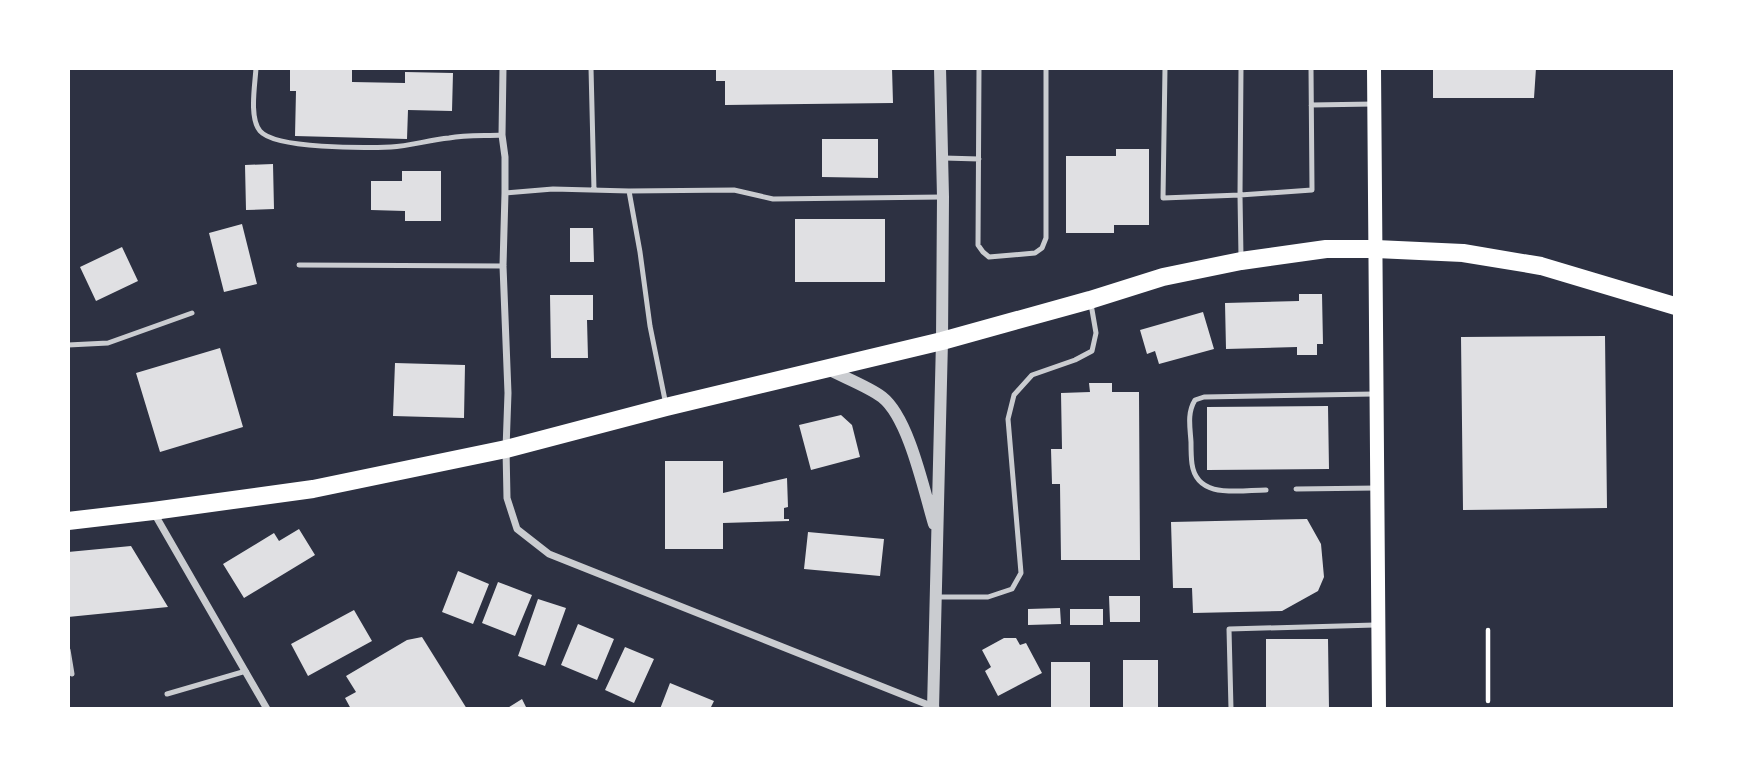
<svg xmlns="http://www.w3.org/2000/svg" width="1743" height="777" viewBox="0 0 1743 777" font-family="'Libre Baskerville',serif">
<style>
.building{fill:#e0e0e3}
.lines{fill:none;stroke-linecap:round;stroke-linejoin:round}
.path{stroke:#fff;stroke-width:4.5}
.service{stroke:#caccd0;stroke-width:5}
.minor{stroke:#caccd0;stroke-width:7}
.tertiary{stroke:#caccd0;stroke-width:12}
.secondary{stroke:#fff;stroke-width:14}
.primary{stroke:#fff;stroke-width:18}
</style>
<rect width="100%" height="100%" fill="#2d3142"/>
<!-- building -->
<path class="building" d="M290,68H352V82L405,83V72L453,73L452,111L408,110L407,139L295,136L296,91H290Z
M716,68H892L893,103L725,105V81H716Z
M1433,68H1536L1534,98H1433Z
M822,139H878V178L822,177Z
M1116,149H1149V225H1114V233H1066V156H1116Z
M273,164L274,209L246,210L245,165Z
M402,171H441V221H405V211L371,210V181H402Z
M795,219H885V282H795Z
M242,224L257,284L224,292L209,233Z
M570,228H593L594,262H570Z
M122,247L138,281L96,301L80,267Z
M1299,294H1322L1323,344H1317V355H1297V347L1226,349L1225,303L1299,301Z
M550,295H593V320H587L588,358H551Z
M1203,312L1214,349L1159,364L1155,351L1147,354L1140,330Z
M1605,336L1607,508L1463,510L1461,337Z
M220,348L243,427L160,452L136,373Z
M395,363L465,365L464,418L393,416Z
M1089,383H1112V392H1139L1140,560H1061L1060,484H1052L1051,449H1062L1061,393L1090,392Z
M1328,406L1329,469L1207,470V407Z
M841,415L852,425L860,457L811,470L799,425Z
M665,461H723V493L787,478L788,507L784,508V519H789V521L723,523V549H665Z
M1307,519L1321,544L1324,577L1318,591L1282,611L1193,613L1192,588H1173L1171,522Z
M299,529L315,555L244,598L223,564L274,533L279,541Z
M808,532L884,539L880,576L804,569Z
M131,546L168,607L68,617V552Z
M458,571L489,584L473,624L442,612Z
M498,582L532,595L515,636L482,623Z
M1109,596H1140V622H1110Z
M538,599L566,608L545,666L518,656Z
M1060,608L1061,624L1028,625V609Z
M1070,609H1103V625H1070Z
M354,610L372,641L308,676L291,644Z
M578,624L614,639L597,680L561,665Z
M422,637L467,709H351L345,698L356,692L346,676L407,640Z
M1004,638H1016L1020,645L1026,643L1042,673L998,696L985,671L991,667L982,650Z
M1266,639H1328L1329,709H1266Z
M625,647L654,659L634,703L605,690Z
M1123,660H1158V709H1123Z
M1051,662H1090V709H1051Z
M670,683L714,701L710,709H660Z
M522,699L527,709H506Z"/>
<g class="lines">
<!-- path -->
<path class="path" d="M1488,701V630"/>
<!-- service -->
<path class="service" d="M256,68C255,85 249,118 260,131C275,149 366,148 391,147C410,146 429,140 449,138C466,135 485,136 502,135
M591,68L594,190
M979,68L978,245L983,252L989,257L1035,253L1042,248L1046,238V68
M1165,68L1163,198L1240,195L1241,68
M1311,105L1374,104
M944,158L979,159
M629,191L640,252L650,326L666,405
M505,193L553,189L629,191L734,190L773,199L942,197
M1241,257L1240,195L1312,190L1311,68
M299,265L503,266
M68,345L108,343L192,313
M1296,489L1377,488
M1266,490C1240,490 1197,500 1192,464C1191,457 1191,449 1191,442C1190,427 1187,413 1195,400L1204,397L1374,394
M936,597H988L1012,589L1021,573L1008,419L1014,395L1032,375L1075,360L1092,351L1096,333L1091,304
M68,650L72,674
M167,694L246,671
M1231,709L1229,629L1375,625"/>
<!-- minor -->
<path class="minor" d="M503,68L502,135L505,157V193L503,266L508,393L506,449L507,498L517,529L549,554L936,708
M154,513L267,709"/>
<!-- tertiary -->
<path class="tertiary" d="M828,369C843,377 869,387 882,397C909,418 924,491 934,524
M933,709L942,341L943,197L940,68"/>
<!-- secondary -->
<path class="secondary" d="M1374,68L1379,709"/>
<!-- primary -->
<path class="primary" d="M68,521L153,511L313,489L506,449L666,407L942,341L1090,300L1163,277L1241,261L1326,249H1376L1463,253L1541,266L1675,306"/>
</g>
<!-- border -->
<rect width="1743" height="777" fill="none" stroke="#ffffff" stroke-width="140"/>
</svg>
